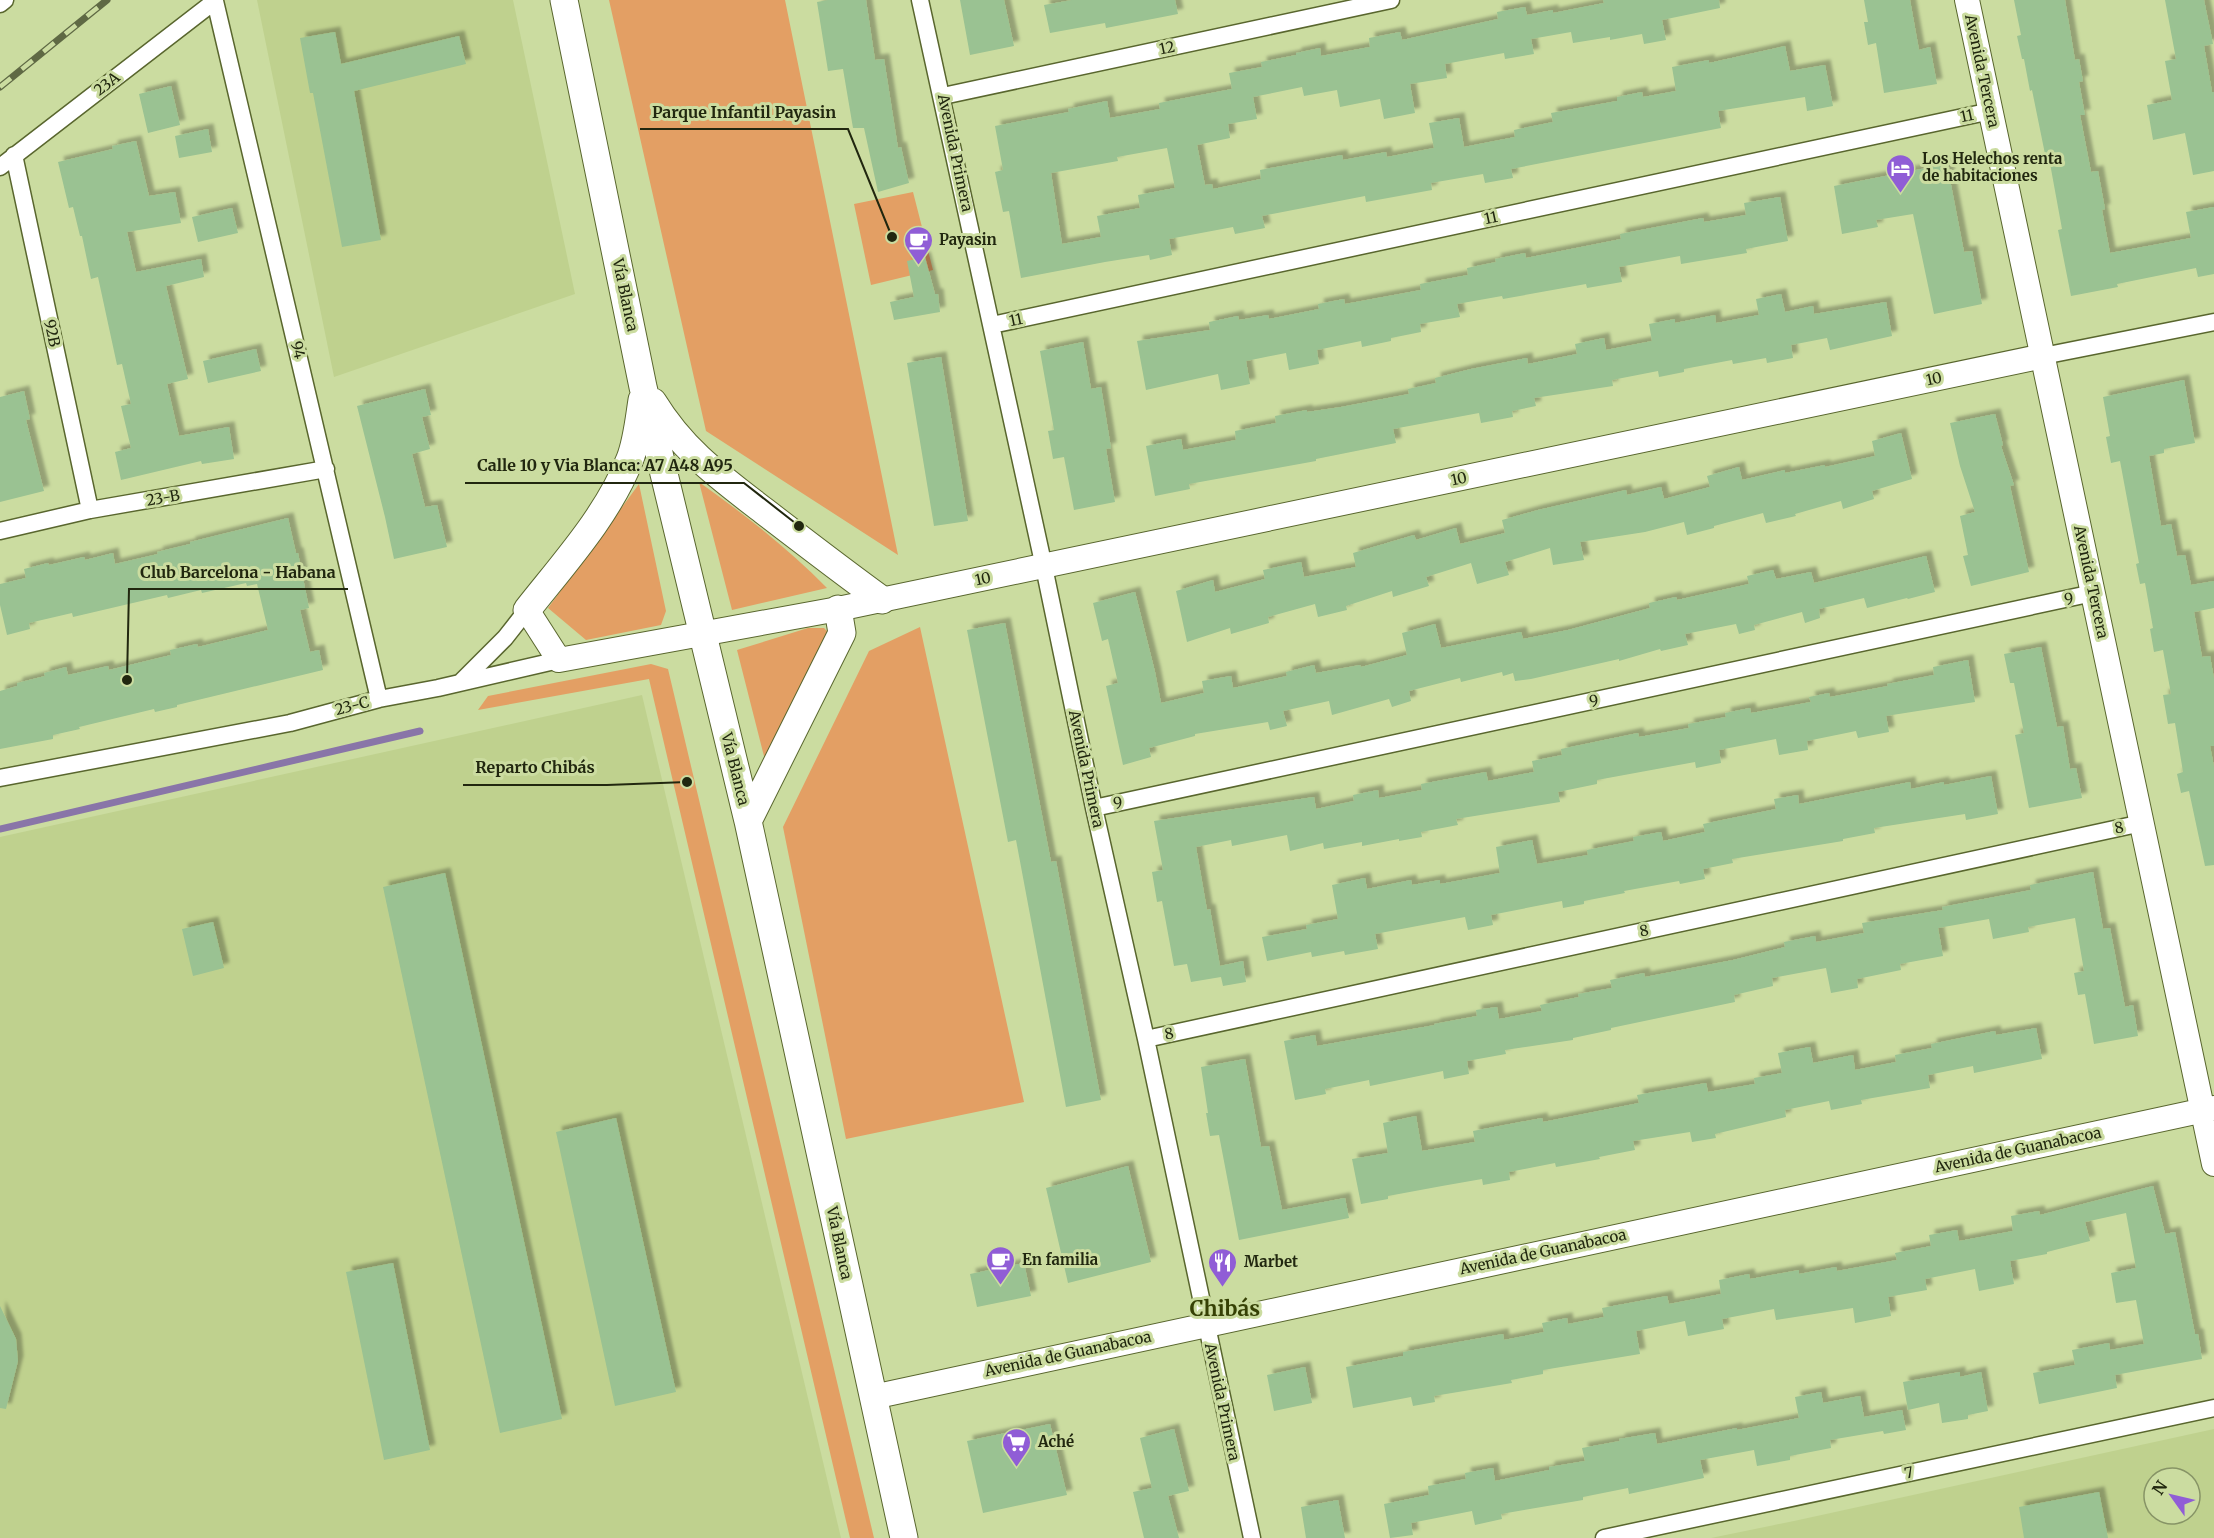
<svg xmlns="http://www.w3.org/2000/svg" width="2214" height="1538" viewBox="0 0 2214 1538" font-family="Merriweather,serif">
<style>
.built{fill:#bfd18e;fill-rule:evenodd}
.green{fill:#e39f64}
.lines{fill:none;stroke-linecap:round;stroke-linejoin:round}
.stream{stroke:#8975a8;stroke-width:7}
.building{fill:#9ac292;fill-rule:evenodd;filter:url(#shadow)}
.street-casing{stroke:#59662e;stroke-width:19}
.secondary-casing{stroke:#59662e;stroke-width:26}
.primary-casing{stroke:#59662e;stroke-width:29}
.street{stroke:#fff;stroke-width:16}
.secondary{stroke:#fff;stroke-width:24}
.primary{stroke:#fff;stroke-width:27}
.rail-casing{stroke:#5f6944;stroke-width:7}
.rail{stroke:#cbdca0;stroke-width:4.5;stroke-dasharray:14;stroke-linecap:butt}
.labels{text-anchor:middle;stroke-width:6;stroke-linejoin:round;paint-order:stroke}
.street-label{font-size:15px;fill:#21270f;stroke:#cbdca0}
.poi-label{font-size:15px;font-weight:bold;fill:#21270f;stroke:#cbdca0;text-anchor:start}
.district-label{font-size:21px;font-weight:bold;fill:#364105;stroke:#cbdca0}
.leader{fill:none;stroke:#21270f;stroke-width:2}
.callout-dot{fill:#21270f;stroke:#cbdca0;stroke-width:2}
.callout-label{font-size:16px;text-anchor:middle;font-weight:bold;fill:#21270f;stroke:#cbdca0;stroke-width:6;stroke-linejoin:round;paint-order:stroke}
</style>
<defs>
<filter id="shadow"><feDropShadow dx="5.5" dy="-5.5" stdDeviation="1.5" flood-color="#0004"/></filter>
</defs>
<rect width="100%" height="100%" fill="#cbdca0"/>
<!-- built -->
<path class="built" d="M257,0H513L575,294L334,377Z
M642,695L841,1538H0V837Z
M2214,1429V1538H1711L1794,1521ZM2154,1478H2190V1514H2154Z"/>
<!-- green -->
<path class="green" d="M609,0H785L898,555L706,431Z
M913,192L933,270L871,285L854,204Z
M699,482C745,515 788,548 827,588L732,610Z
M639,484L666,611L661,625L586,640L548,608Z
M920,627L1024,1102L846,1139L783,827L869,651Z
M808,628H824L829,633L766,764L737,650Z
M651,664L668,669L874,1538H850L649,679L478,710L488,696Z"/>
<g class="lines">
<!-- stream -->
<path class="stream" d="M0,829L420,731"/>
</g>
<!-- building -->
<path class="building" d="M828,0H866L875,60L884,59L898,148L901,147L909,183L878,192L864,128H853L843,69L828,71L817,2Z
M960,0H1004L1014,46L970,55Z
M1072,0H1175L1178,14L1106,28L1105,23L1050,33L1044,5Z
M1603,0H1719L1720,8L1662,20L1666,40L1644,44L1642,34L1610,40V37L1573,43L1571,32L1531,39L1534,54L1505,59L1504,53L1445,64L1447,78L1410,84L1415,113L1384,119L1380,99L1340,107L1337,90L1304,96L1302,87L1253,97L1257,119L1228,124L1230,138L1197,145L1205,185L1212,184L1213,189L1261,179L1260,170L1342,155L1343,160L1386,152L1387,157L1434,148L1429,123L1459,118L1464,147L1515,137L1514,130L1553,122L1551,113L1617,101V97L1642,92L1643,97L1676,91L1672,67L1709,60V63L1785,46L1790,71L1825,65L1833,106L1807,111L1805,97L1718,111L1721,128L1511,169L1513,178L1485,183L1483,174L1431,183L1432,190L1366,202L1365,196L1262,216L1265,228L1235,234L1233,227L1169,239L1172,255L1150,260L1149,255L1105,262L1021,278L1009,211L1003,212L995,172L1003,170L995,126L1069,112L1068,109L1107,101L1110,118L1160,109L1159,103L1232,89L1229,73L1262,67L1261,62L1296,55V53L1320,48L1321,56L1370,47L1369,38L1400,32L1402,40L1498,19L1497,12L1525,7L1527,15L1553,10V13L1604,3ZM1167,148L1175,188L1138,195L1140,208L1097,216L1101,237L1062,244L1051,173L1118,161L1117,157Z
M1864,0H1910L1919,50L1930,47L1937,84L1884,93L1876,43L1868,45L1864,22H1868Z
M2014,0H2065L2075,60L2079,59L2083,81L2079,82L2085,115H2080L2091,172L2098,171L2105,209L2102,210L2110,253L2191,238L2186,212L2214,207V274L2198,277L2196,268L2117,284L2118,287L2071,296L2058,230L2062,229L2049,158L2046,159L2032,90L2030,91L2024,59H2022L2017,36L2021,35Z
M2165,0H2204L2213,44L2204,46L2212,92H2214V171L2193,175L2185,133L2153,140L2147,105L2172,100L2165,61L2176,59Z
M335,32L341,64L459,36L466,64L354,91L381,240L342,247L313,93H310L300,38Z
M171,86L180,125L148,133L139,94Z
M208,129L212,152L179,158L175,136Z
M136,141L149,196L175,192L181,223L127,232L136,272L201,259L204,277L166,286L188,379L167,384L179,436L229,427L234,459L202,464L201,461L121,480L115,452L131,448L121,406L131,404L122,364L117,365L98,277L91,279L82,236H80L73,207L69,208L58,162L113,149L112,146Z
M1947,164L1964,252L1972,251L1982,304L1934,314L1913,214L1876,220L1878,227L1842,234L1834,186Z
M1780,197L1788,241L1746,249L1747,253L1681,264L1680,256L1619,267L1622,282L1587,288L1586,284L1503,299L1502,296L1457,304L1460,317L1420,324L1421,332L1391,338V341L1362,347L1361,341L1317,350L1319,364L1289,370L1286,353L1246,361L1250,384L1221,390L1218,374L1146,390L1137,341L1210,330L1209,322L1238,316L1239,320L1268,315L1269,319L1319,309L1318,304L1344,299L1345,304L1421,290L1420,284L1468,275L1467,268L1496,262L1495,259L1525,253L1526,258L1621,239L1620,234L1703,218L1704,222L1746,215L1744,203Z
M232,208L238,233L198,242L192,217Z
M925,257L935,294H938L940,312L894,320L890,302L914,297L907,261Z
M1781,294L1785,312L1813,306L1814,314L1886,302L1892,336L1830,350L1827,338L1791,345L1793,358L1767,363L1766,358L1733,364L1732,360L1684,369V372L1659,377L1658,371L1612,380L1613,386L1534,398L1536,406L1512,411L1513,417L1481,423L1479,413L1393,429L1396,443L1316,459V461L1189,484L1190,489L1155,496L1146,446L1181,439L1183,450L1236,440L1235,431L1276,423L1275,416L1307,410V412L1341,407L1409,394L1408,389L1436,383L1435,378L1471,369L1527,358L1528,364L1577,354L1575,344L1604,338L1606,350L1652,341L1649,324L1675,319V323L1715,315L1716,323L1759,315L1756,299Z
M1083,342L1091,389L1101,387L1111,448L1106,449L1115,502L1074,510L1064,457L1053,459L1048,431L1054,430L1040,351Z
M256,349L261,371L208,383L203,361Z
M941,357L968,521L934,526L907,363Z
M2184,380L2195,443L2164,449V453L2149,456L2161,526L2171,524L2177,556L2185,555L2191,585L2214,581V608L2194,612L2202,657L2210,656L2214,679V746H2210L2214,767V865L2205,866L2189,791L2181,793L2177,774L2183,772L2175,723L2168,724L2163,695L2171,694L2163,650L2154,652L2150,629L2153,628L2145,583L2140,584L2136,564L2139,563L2120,461L2111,463L2106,437L2110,436L2103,397Z
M425,389L431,415L422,417L430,449L412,454L425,507L437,505L447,547L394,559L385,517L357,406Z
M24,391L30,419L26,420L44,491L0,502V397Z
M1995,414L2003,445L2001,446L2014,485L2010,486L2029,572L1971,586L1963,556L1968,555L1960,516L1975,512L1960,466L1950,423Z
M1901,433L1912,479L1872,491L1874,499L1843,509L1841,501L1795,514L1796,516L1766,523L1763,513L1714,526V528L1687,535L1684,522L1645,532L1580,542L1584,560L1553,565L1550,548L1505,562L1509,575L1477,584L1471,563L1426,577L1429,586L1393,597L1392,591L1346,606L1347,610L1318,617L1315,604L1268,617L1269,623L1231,634L1230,628L1187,642L1176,591L1213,580L1215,592L1265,579L1263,570L1301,562L1304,577L1356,567L1353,553L1414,535L1416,540L1456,528L1460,544L1505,533L1502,520L1538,510L1626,490L1627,495L1661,487L1664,499L1710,487L1707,476L1739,467L1742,480L1785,470V473L1825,465V467L1875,456L1872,441Z
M288,518L296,553H298L309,608L300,610L310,652L319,650L323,670L177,705V707L155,712L154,709L79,727L80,729L53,735V739L0,749V691L17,686V683L45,676L44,673L66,667L68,675L108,666L109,670L171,655L170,650L197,644L198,647L268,630L257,584L247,586L246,583L202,593L201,590L168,598L167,595L73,617L72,613L29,623L30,629L7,635L0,605V584L26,578L24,569L48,563L49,565L84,557L85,560L113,553L115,564L158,554L157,552L190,544V542Z
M1926,556L1935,592L1908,599L1907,598L1867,608L1864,598L1819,609L1820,618L1805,623L1802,612L1754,625L1755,630L1739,634L1736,624L1685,634L1688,645L1661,651L1660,649L1619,661V659L1531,679L1515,681L1513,673L1503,676L1502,672L1461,682L1460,678L1409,691L1411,701L1392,707L1389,699L1332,715L1329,701L1283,711L1287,726L1270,730L1268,722L1195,734V736L1149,748L1151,757L1123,765L1106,686L1118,683L1108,639L1102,641L1093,603L1135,592L1155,672L1161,703L1204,693L1202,681L1231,676L1233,688L1287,676L1286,672L1314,665L1316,673L1360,665L1361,667L1407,655L1402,633L1435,624L1441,648L1521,632L1523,639L1568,630L1650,608L1649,603L1676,597L1677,600L1749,584L1747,576L1773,570L1776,579L1811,572L1814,583Z
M1005,623L1051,862L1056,861L1101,1100L1066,1107L1016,840L1008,842L967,630Z
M2041,647L2057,727L2063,726L2070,769L2076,768L2082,798L2029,808L2015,735L2024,733L2014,683H2010L2004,654Z
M1968,660L1975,702L1886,716L1889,732L1858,738L1856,731L1807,741L1808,750L1779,755L1776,739L1719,750L1721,763L1696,768L1695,762L1597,780V784L1558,792L1560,802L1456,819L1458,825L1421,832L1422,837L1399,841V839L1362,846V842L1324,849L1323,843L1290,851L1287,835L1232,846L1231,840L1196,847L1207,910L1210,909L1220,966L1243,961L1246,982L1223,986L1221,977L1191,982L1187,964L1174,966L1162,901L1157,902L1152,872L1163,870L1154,821L1314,797L1316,809L1354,801L1353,795L1378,790L1379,798L1422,790L1421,784L1486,772L1488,781L1534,772L1532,761L1562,755L1561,749L1638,733L1639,737L1689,728L1688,724L1726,717L1725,713L1750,708L1751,713L1811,702L1809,697L1829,693L1830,697L1888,686L1887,684L1934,675L1933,667Z
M1991,776L1998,814L1966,820L1965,814L1874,828L1875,833L1843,839V841L1732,859L1733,863L1703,869L1705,879L1680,884L1679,881L1624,891L1625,893L1584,901V904L1563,908L1562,901L1491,915L1493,925L1468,930L1465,917L1375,934L1378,949L1345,955L1344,951L1312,957L1311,952L1267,961L1262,937L1307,929L1306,925L1338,919L1332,885L1365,878L1367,889L1411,880L1412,885L1440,880V884L1500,873L1496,847L1532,840L1537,864L1588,855L1587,850L1634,841L1633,837L1661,832L1663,841L1705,832L1703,824L1776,809L1774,799L1798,795L1799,804L1910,782L1911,789L1944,782V785Z
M2093,872L2103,929L2110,928L2125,1007L2133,1005L2138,1036L2094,1044L2085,994L2078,995L2074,973L2084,971L2075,918L2028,927L2029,932L1993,939L1989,919L1938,928L1943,956L1900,964L1901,970L1857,979L1858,988L1831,993L1826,968L1772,978L1773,986L1734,995L1735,1002L1611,1028V1030L1573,1038V1040L1505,1050L1506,1054L1467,1061L1469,1074L1444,1079L1443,1071L1370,1086L1369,1080L1325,1089L1326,1094L1295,1100L1284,1041L1315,1035L1317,1046L1435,1025L1434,1024L1477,1016L1476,1010L1497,1007L1499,1019L1542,1011L1540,1005L1579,997L1578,994L1612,988L1610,980L1644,973L1645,977L1733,960L1785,947L1784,942L1815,936L1816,942L1864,933L1862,923L1943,910L1942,907L2031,890L2030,885Z
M445,873L562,1419L500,1433L383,887Z
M213,922L224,968L193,976L182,929Z
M2036,1028L2042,1059L1974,1073L1973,1066L1928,1075L1930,1088L1861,1100L1862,1104L1831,1110L1829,1101L1785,1110L1786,1117L1715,1134L1716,1138L1692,1142L1690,1132L1633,1141L1635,1150L1599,1157L1600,1159L1556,1167L1555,1163L1509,1172L1510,1180L1483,1185L1482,1179L1442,1186L1388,1196V1199L1361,1204L1352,1159L1388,1153L1383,1123L1416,1116L1422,1151L1475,1142L1473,1131L1542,1118L1543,1122L1639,1103L1637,1095L1706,1083L1708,1092L1755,1084L1754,1078L1782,1073L1778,1053L1810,1047L1813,1063L1853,1055L1855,1070L1896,1062L1895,1055L1932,1048L1931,1044L1995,1031L1996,1035Z
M1245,1059L1261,1147L1269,1146L1282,1210L1345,1198L1349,1218L1239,1240L1219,1135L1210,1136L1206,1113H1208L1201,1067Z
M616,1118L676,1392L615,1406L556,1132Z
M1128,1166L1151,1262L1068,1283L1046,1188Z
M2153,1186L2165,1234L2175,1232L2195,1334H2198L2202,1359L2115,1375L2117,1388L2039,1404L2033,1373L2075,1365L2072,1350L2109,1343L2110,1350L2144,1344L2136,1300L2116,1303L2111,1273L2136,1268L2126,1213L2085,1222L2090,1241L2047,1252V1254L2010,1261L2014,1284L1979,1291L1975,1269L1925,1279L1927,1290L1888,1297L1891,1316L1855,1323L1853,1308L1776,1320L1774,1309L1722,1319L1724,1329L1688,1336L1685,1321L1636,1331L1640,1354L1543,1370V1374L1511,1380L1512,1383L1434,1396L1435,1402L1413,1406L1411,1397L1353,1408L1346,1367L1403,1356V1352L1503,1334L1504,1340L1544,1332L1542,1323L1567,1318L1568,1324L1604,1317L1602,1308L1667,1296L1669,1304L1721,1294L1719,1280L1749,1274L1750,1279L1799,1270V1274L1836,1267L1837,1271L1897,1260L1895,1253L1931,1246L1929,1235L1957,1230L1959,1241L2013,1231L2011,1216L2039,1211L2040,1215Z
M393,1263L430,1450L384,1460L346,1272Z
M1024,1263L1031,1296L977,1307L970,1274Z
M0,1306L16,1339L18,1361L6,1409L0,1408Z
M1305,1367L1312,1403L1274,1411L1267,1375Z
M1960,1372V1377L1981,1372L1988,1411L1968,1415V1419L1942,1423L1939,1403L1908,1410L1903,1382Z
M1821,1392L1823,1403L1860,1396L1864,1417L1902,1410L1906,1430L1884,1434L1883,1431L1830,1440L1831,1448L1790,1456V1460L1757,1466L1754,1450L1700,1460L1704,1478L1629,1494L1628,1488L1583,1497V1500L1501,1514L1502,1519L1475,1525L1472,1511L1411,1523L1413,1535L1390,1538L1384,1504L1429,1495L1428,1486L1466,1479L1465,1473L1493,1468L1495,1481L1549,1470V1467L1585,1461L1582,1448L1620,1441L1619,1439L1655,1433L1657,1444L1737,1428V1430L1799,1418L1795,1397Z
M1050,1424L1067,1495L983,1513L967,1441Z
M1174,1429L1189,1491L1168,1496L1179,1538H1144L1133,1492L1152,1488L1140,1438Z
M2099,1492L2108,1538H2024L2019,1507Z
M1338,1500L1345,1538H1306L1301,1507Z"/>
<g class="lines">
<defs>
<path id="street" d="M920,0L1044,567L1094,808L1146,1039L1252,1538
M0,4L5,0
M943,96L1391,0
M14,155L90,510
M0,167L215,1L379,699
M992,325L1991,111
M2043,356L2214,322
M0,531L90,510L326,469
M462,681L505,638L527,610
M0,778L290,723L379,699L438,688L559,660
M1094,808L2093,593
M1146,1039L2142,823
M1604,1538L2214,1408"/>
<path id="secondary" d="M1967,0L2214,1164
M527,610L559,660L838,609L2043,356
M873,1397L2214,1108"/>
<path id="primary" d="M564,0L643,387L748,821L904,1538
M653,402C683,451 720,477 764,511C803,541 842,571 882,600
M527,610C564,563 608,515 630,459C637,441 639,419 642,400
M748,821L842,633L838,609"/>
</defs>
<!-- street casing -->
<use href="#street" class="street-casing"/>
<!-- secondary casing -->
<use href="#secondary" class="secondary-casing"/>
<!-- primary casing -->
<use href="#primary" class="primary-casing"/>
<!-- street -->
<use href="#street" class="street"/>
<!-- secondary -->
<use href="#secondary" class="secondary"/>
<!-- primary -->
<use href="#primary" class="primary"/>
<defs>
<path id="rail" d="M0,87L107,0"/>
</defs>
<!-- rail casing -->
<use href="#rail" class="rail-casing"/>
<!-- rail -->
<use href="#rail" class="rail"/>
</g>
<!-- icons -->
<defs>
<symbol id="hotel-pin" viewBox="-11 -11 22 30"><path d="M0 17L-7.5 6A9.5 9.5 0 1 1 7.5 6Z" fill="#905dd6" stroke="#cbdca0"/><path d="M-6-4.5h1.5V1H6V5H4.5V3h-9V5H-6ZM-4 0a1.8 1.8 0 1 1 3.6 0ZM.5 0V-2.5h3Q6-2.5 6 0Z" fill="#fff"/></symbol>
<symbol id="cafe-pin" viewBox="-11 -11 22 30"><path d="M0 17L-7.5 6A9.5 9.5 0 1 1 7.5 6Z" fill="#905dd6" stroke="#cbdca0"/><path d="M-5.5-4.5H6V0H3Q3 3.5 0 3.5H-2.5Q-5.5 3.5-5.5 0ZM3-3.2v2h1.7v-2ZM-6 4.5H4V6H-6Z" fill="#fff"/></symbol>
<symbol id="restaurant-pin" viewBox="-11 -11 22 30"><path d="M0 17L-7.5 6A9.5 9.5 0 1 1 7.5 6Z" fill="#905dd6" stroke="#cbdca0"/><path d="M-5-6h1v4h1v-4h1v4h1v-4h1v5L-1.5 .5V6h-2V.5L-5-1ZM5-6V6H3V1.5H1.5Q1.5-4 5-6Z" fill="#fff"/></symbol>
<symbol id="supermarket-pin" viewBox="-11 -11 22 30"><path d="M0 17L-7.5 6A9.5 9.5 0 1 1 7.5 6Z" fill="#905dd6" stroke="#cbdca0"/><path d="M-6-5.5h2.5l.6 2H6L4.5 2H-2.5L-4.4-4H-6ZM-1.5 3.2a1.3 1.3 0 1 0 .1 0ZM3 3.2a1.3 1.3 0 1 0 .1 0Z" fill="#fff"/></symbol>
</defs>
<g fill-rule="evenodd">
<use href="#hotel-pin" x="1884" y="152" width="33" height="45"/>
<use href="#cafe-pin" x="902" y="224" width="33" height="45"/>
<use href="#cafe-pin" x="984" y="1244" width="33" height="45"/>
<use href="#restaurant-pin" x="1206" y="1246" width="33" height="45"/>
<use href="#supermarket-pin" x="1000" y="1426" width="33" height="45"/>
</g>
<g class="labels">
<!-- street labels -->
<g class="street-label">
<text transform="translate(1167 48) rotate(-12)" y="5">12</text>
<text transform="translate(1982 71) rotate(78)" y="5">Avenida Tercera</text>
<text transform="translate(107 84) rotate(-38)" y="5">23A</text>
<text transform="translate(1967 116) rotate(-12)" y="5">11</text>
<text transform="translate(955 153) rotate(78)" y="5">Avenida Primera</text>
<text transform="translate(1491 218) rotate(-12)" y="5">11</text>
<text transform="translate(625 295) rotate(78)" y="5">Vía Blanca</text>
<text transform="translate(1016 320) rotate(-12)" y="5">11</text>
<text transform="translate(52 333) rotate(78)" y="5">92B</text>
<text transform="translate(298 350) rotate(77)" y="5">94</text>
<text transform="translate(1934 379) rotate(-12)" y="5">10</text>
<text transform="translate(1459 479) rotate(-12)" y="5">10</text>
<text transform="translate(163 498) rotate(-10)" y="5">23-B</text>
<text transform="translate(983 579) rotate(-12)" y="5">10</text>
<text transform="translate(2091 582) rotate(78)" y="5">Avenida Tercera</text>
<text transform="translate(2069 599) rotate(-12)" y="5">9</text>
<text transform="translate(1594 701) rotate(-12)" y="5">9</text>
<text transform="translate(352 706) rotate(-15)" y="5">23-C</text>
<text transform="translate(735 769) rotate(76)" y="5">Vía Blanca</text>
<text transform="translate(1086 769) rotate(78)" y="5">Avenida Primera</text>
<text transform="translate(1118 803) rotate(-12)" y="5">9</text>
<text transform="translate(2119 828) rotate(-12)" y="5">8</text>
<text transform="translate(1644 931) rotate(-12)" y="5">8</text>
<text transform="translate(1169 1034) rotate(-12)" y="5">8</text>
<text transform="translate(2018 1150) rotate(-12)" y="5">Avenida de Guanabacoa</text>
<text transform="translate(839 1243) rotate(78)" y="5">Vía Blanca</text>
<text transform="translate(1543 1252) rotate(-12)" y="5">Avenida de Guanabacoa</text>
<text transform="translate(1068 1354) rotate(-12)" y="5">Avenida de Guanabacoa</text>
<text transform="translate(1222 1402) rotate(78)" y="5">Avenida Primera</text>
<text transform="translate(1909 1473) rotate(-12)" y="5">7</text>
</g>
<!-- poi labels -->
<g class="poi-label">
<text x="1922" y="164">Los Helechos renta<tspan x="1922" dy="17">de habitaciones</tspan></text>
<text x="939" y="245">Payasin</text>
<text x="1022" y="1265">En familia</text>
<text x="1244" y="1267">Marbet</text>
<text x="1038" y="1447">Aché</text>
</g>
<!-- district labels -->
<g class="district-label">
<text x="1225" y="1316">Chibás</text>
</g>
</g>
<!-- callouts -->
<path class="leader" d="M892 237L848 129H640M799 526L744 483H465M127 680L129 589H348M687 782L607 785H463"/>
<g class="callout-dot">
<circle cx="892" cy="237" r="6"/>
<circle cx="799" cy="526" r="6"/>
<circle cx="127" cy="680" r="6"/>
<circle cx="687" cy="782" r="6"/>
</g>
<g class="callout-label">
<text x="744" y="118">Parque Infantil Payasin</text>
<text x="605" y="471">Calle 10 y Via Blanca: A7 A48 A95</text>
<text x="238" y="578">Club Barcelona - Habana</text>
<text x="535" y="773">Reparto Chibás</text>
</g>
<!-- north arrow -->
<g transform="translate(2172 1496) rotate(304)"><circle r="28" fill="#cbdca0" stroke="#879466" stroke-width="1.5"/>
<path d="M0-4.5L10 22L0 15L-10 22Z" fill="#905dd6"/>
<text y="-9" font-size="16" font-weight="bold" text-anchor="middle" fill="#21270f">N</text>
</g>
</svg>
